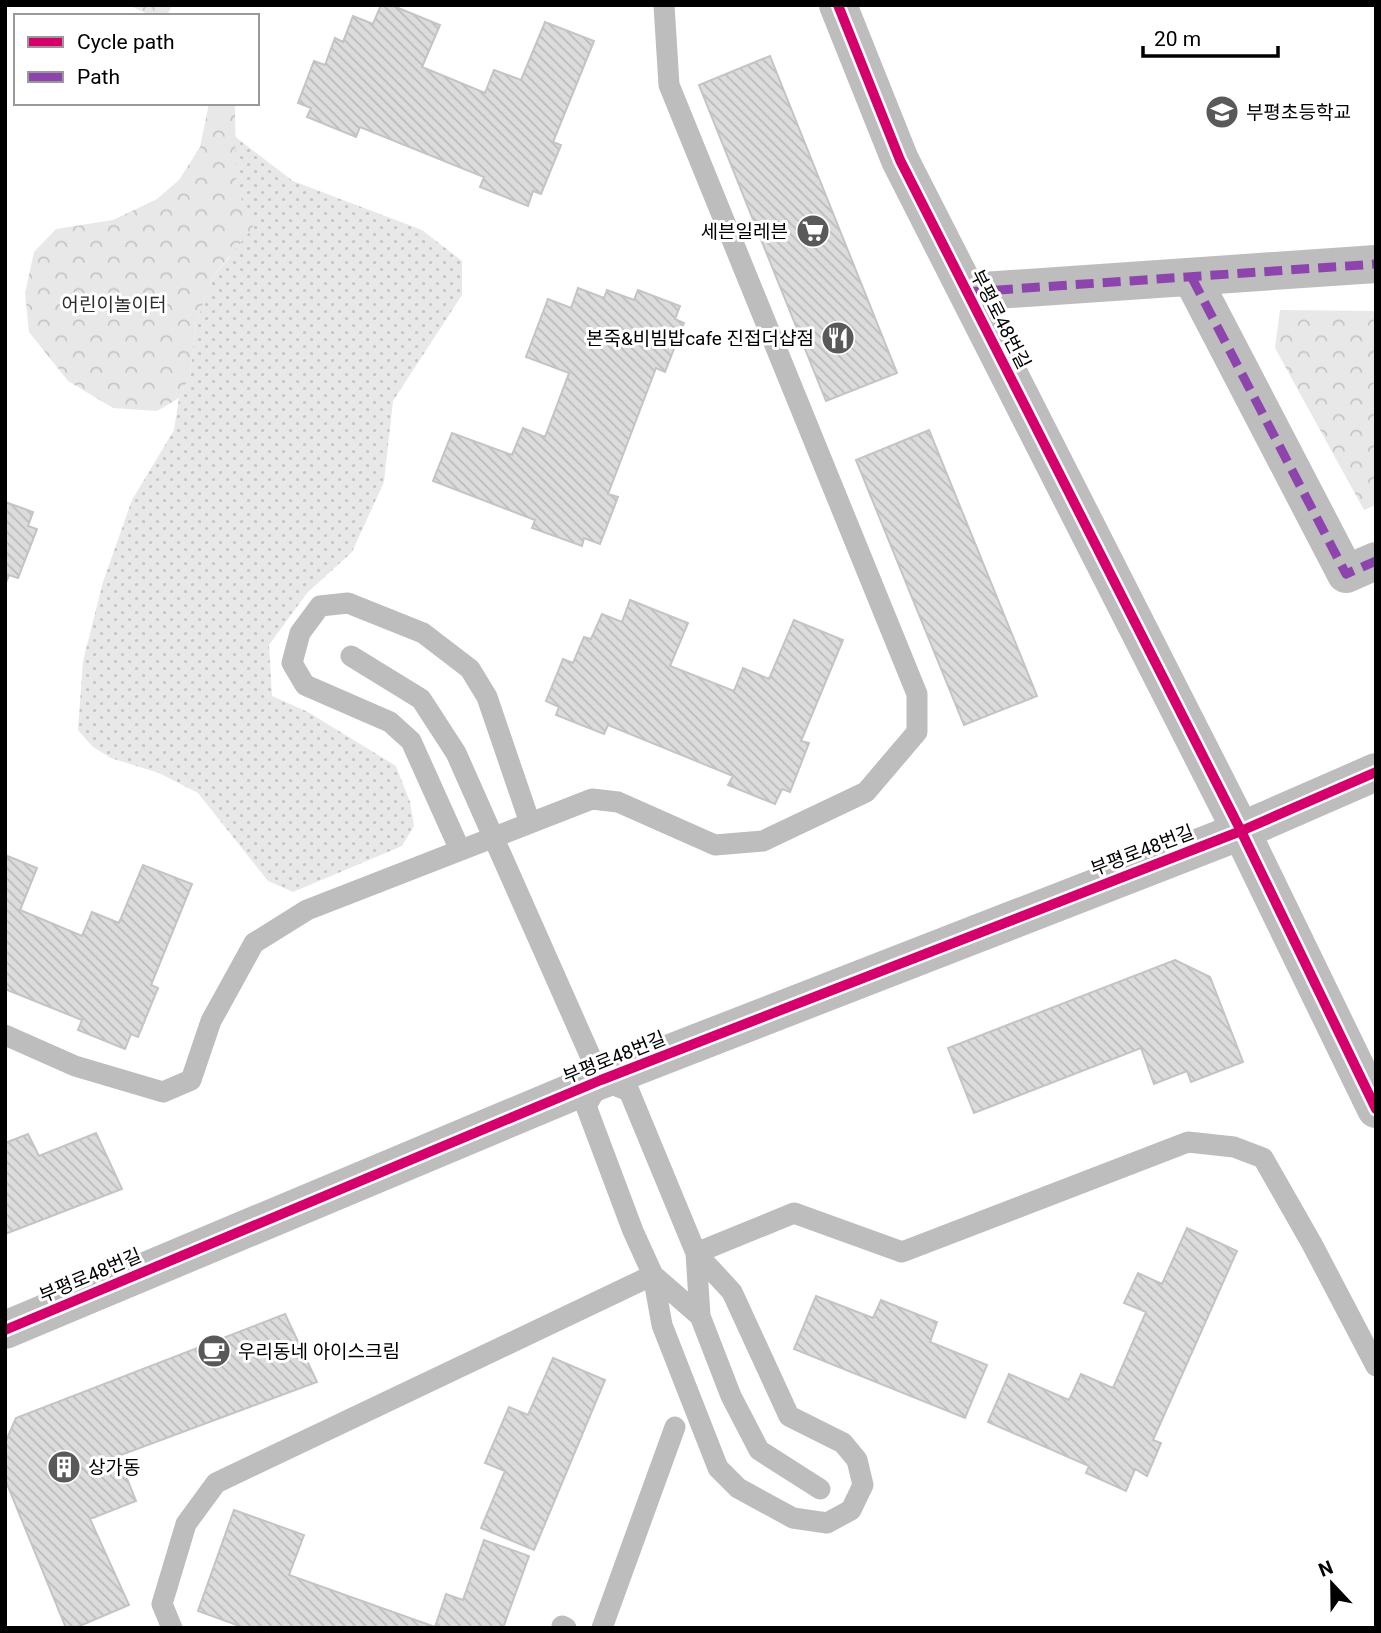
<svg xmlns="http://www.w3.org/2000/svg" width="1381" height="1633" viewBox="0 0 1381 1633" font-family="Roboto,'Noto Sans KR',sans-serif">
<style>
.grass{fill:url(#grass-dots)}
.park{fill:url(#park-crowns)}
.building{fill:url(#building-back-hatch);stroke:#c4c4c4;stroke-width:2}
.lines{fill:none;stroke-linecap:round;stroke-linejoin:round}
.service{stroke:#bdbdbd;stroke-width:21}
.minor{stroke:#bdbdbd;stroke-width:38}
.quiet{stroke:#8e44ad;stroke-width:9;stroke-dasharray:18 9;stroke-linecap:butt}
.cycleway-casing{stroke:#fff;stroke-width:15}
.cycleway{stroke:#d6006c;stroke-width:10}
.labels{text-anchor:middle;stroke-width:6;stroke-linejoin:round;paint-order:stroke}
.poi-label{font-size:19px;fill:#000;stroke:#fff;text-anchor:start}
.park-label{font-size:19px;fill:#2d2d2d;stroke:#fff}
.street-label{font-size:19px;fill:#000;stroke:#fff}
</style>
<defs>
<pattern id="grass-dots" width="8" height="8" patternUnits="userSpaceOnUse" patternTransform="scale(1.75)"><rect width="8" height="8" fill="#e8e8e8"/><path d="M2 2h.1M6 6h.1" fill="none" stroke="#c5c5c5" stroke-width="1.8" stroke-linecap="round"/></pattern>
<pattern id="park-crowns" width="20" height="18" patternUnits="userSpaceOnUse" patternTransform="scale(1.75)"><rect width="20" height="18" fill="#e8e8e8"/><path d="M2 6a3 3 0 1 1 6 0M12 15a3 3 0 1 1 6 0" fill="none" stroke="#c5c5c5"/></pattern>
<pattern id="building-back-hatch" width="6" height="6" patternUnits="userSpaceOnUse" patternTransform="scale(1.75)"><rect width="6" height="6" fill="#dcdcdc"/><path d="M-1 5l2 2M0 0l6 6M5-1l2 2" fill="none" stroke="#bbb"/></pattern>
</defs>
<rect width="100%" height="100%" fill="#fff"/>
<!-- grass -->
<path class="grass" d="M234,136L293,181L422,230L462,261V295L393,401L384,482L352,552L307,593L269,645L272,696L308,712L396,766L410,802L414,826L402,846L293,892L268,881L198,793L159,773L111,758L93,747L78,730L83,661L103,582L132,500L174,430L179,398L190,375L196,323L213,276L229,258L250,212L236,192Z"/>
<!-- park -->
<path class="park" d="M128,5H172L167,16H152Z
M209,103H235L236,192L251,212L253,228L213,276L196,323L190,375L179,398L157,411L113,408L68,381L29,332L25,293L34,252L56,229L113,220L157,199L179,180L200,147Z
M1280,310L1376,311V505L1364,510L1275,348Z"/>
<!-- building -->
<path class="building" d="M381,5H391L440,25L422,67L485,93L494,70L521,80L545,22L594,41L553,142L561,145L541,194L533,191L528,206L480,187L484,177L360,127L356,137L307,117L311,108L298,103L314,61L325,65L335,38L343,42L353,16L373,24Z
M770,56L897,373L826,401L699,85Z
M578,288L604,298L607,290L634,300L638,290L680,306L675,319L684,323L665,372L656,368L608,494L618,497L600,544L584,538L582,546L532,528L535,520L433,481L452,433L512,455L523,428L545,437L569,373L526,357L548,299L571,308Z
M929,430L1037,696L964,725L856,460Z
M5,502L33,512L28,526L37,529L18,578L9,575L5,585Z
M630,600L688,623L670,666L734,691L743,668L769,679L794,620L843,640L801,741L809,743L790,792L782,789L775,804L728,785L733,776L608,725L604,734L556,715L559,707L546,701L563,659L573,663L584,637L591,639L602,614L622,622Z
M5,855L37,868L20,910L82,936L92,912L119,923L143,865L192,884L151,985L158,988L138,1037L131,1034L125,1049L78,1030L82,1020L5,989Z
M1175,960L1210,977L1243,1062L1191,1082L1187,1071L1154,1084L1141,1048L974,1113L948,1048Z
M96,1133L122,1189L5,1234V1143L28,1134L39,1156Z
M1187,1228L1237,1251L1153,1440L1161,1443L1147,1476L1135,1469L1126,1491L1086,1473L1089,1466L988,1422L1009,1374L1069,1400L1081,1374L1113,1388L1146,1312L1124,1303L1138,1273L1162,1284Z
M816,1296L873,1318L881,1300L937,1322L930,1342L987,1365L965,1418L794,1349Z
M285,1314L317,1382L118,1456L136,1501L90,1519L129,1605L75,1628H66L5,1479V1443L16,1418Z
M553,1358L605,1380L534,1550L481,1528L505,1471L485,1463L509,1407L528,1415Z
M234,1510L304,1535L289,1575L435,1627L446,1594L463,1600L484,1540L529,1556L503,1628H245L198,1611Z"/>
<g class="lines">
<!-- service -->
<path class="service" d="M351,656L421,699L456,753L601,1080L629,1091L696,1253L700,1316L731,1396L759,1450L820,1489
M460,850L411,741L390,722L305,685L292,663L300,633L320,606L348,603L423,633L470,669L487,697L530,823
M5,1035L75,1066L163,1092L191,1080L211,1021L254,943L307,910L592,799L618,802L715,845L763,841L866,792L917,732V694L669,85L664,5
M600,1082L586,1106L633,1231L653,1275L700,1316
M562,1626L566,1628
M172,1628L162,1604L186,1524L216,1483L653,1275L662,1325L718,1468L738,1488L793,1518L827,1523L851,1510L863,1485L857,1460L843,1443L789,1416L732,1292L696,1253L794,1213L902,1252L1188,1142L1234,1147L1263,1158L1312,1244L1376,1366
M602,1628L675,1427"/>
<!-- minor -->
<path class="minor" d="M838,5L900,160L1241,831L1376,1109
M1192,278L1346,574L1376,561
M968,292L1376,264
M5,1330L601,1080L1241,831L1376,772"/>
<!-- quiet -->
<path class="quiet" d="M1192,278L1346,574L1376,561
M968,292L1376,264"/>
<defs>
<path id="cycleway" d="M838,5L900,160L1241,831L1376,1109
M5,1330L601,1080L1241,831L1376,772"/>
</defs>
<!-- cycleway casing -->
<use href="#cycleway" class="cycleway-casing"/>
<!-- cycleway -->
<use href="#cycleway" class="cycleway"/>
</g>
<!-- icons -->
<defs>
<symbol id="school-disc" viewBox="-11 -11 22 22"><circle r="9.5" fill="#595959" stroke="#fff"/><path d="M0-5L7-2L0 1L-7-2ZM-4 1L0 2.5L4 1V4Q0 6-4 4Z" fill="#fff"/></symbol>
<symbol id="supermarket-disc" viewBox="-11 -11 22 22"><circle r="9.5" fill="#595959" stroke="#fff"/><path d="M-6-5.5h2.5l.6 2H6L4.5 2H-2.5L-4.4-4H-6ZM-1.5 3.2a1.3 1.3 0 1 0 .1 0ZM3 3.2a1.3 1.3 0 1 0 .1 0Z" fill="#fff"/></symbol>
<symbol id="restaurant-disc" viewBox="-11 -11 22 22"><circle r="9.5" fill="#595959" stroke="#fff"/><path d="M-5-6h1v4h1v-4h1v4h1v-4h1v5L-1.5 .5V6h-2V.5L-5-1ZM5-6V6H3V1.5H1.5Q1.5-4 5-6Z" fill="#fff"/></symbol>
<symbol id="cafe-disc" viewBox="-11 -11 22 22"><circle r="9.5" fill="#595959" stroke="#fff"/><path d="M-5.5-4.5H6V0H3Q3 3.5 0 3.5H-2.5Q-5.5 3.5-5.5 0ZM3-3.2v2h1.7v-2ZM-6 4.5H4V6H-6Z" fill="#fff"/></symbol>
<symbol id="building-disc" viewBox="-11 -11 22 22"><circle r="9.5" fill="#595959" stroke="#fff"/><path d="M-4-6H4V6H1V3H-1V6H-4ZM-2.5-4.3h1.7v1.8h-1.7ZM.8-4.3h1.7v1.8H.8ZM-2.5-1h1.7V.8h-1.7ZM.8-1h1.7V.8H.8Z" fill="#fff"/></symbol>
</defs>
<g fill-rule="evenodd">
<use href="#school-disc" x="1203" y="93" width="38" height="38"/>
<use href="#supermarket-disc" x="794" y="212" width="38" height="38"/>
<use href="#restaurant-disc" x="819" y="319" width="38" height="38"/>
<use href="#cafe-disc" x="195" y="1332" width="38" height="38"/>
<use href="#building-disc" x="45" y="1448" width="38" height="38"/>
</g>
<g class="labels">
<!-- poi labels -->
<g class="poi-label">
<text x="1246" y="119">부평초등학교</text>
<text x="788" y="238" text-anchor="end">세븐일레븐</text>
<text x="814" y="345" text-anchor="end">본죽&amp;비빔밥cafe 진접더샵점</text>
<text x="238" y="1358">우리동네 아이스크림</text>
<text x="88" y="1474">상가동</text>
</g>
<!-- park labels -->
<g class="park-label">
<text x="114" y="311">어린이놀이터</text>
</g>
<!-- street labels -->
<g class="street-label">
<text transform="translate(1001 319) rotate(63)" y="7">부평로48번길</text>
<text transform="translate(1142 850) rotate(-21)" y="7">부평로48번길</text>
<text transform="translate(614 1057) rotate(-22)" y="7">부평로48번길</text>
<text transform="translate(90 1275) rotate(-23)" y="7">부평로48번길</text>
</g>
</g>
<!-- border -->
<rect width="1381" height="1633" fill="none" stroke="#000000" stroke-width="14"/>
<!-- legend -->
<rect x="14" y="14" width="245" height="91" fill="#ffffff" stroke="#999999" stroke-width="2"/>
<rect x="28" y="37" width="35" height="10" fill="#d6006c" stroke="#999999" stroke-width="2"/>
<text x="77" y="49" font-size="21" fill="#000000">Cycle path</text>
<rect x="28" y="72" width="35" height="10" fill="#8e44ad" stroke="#999999" stroke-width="2"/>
<text x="77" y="84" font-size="21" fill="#000000">Path</text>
<!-- north arrow -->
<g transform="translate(1332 1584) rotate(338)" stroke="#ffffff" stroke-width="5" paint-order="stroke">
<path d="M0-5L12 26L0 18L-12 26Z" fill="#000000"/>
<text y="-10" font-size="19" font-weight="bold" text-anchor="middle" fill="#000000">N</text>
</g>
<!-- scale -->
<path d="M1143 46v10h135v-10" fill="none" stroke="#000000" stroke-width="3.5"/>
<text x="1154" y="46" font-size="21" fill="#000000" stroke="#ffffff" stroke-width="5" paint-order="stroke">20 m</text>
</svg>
